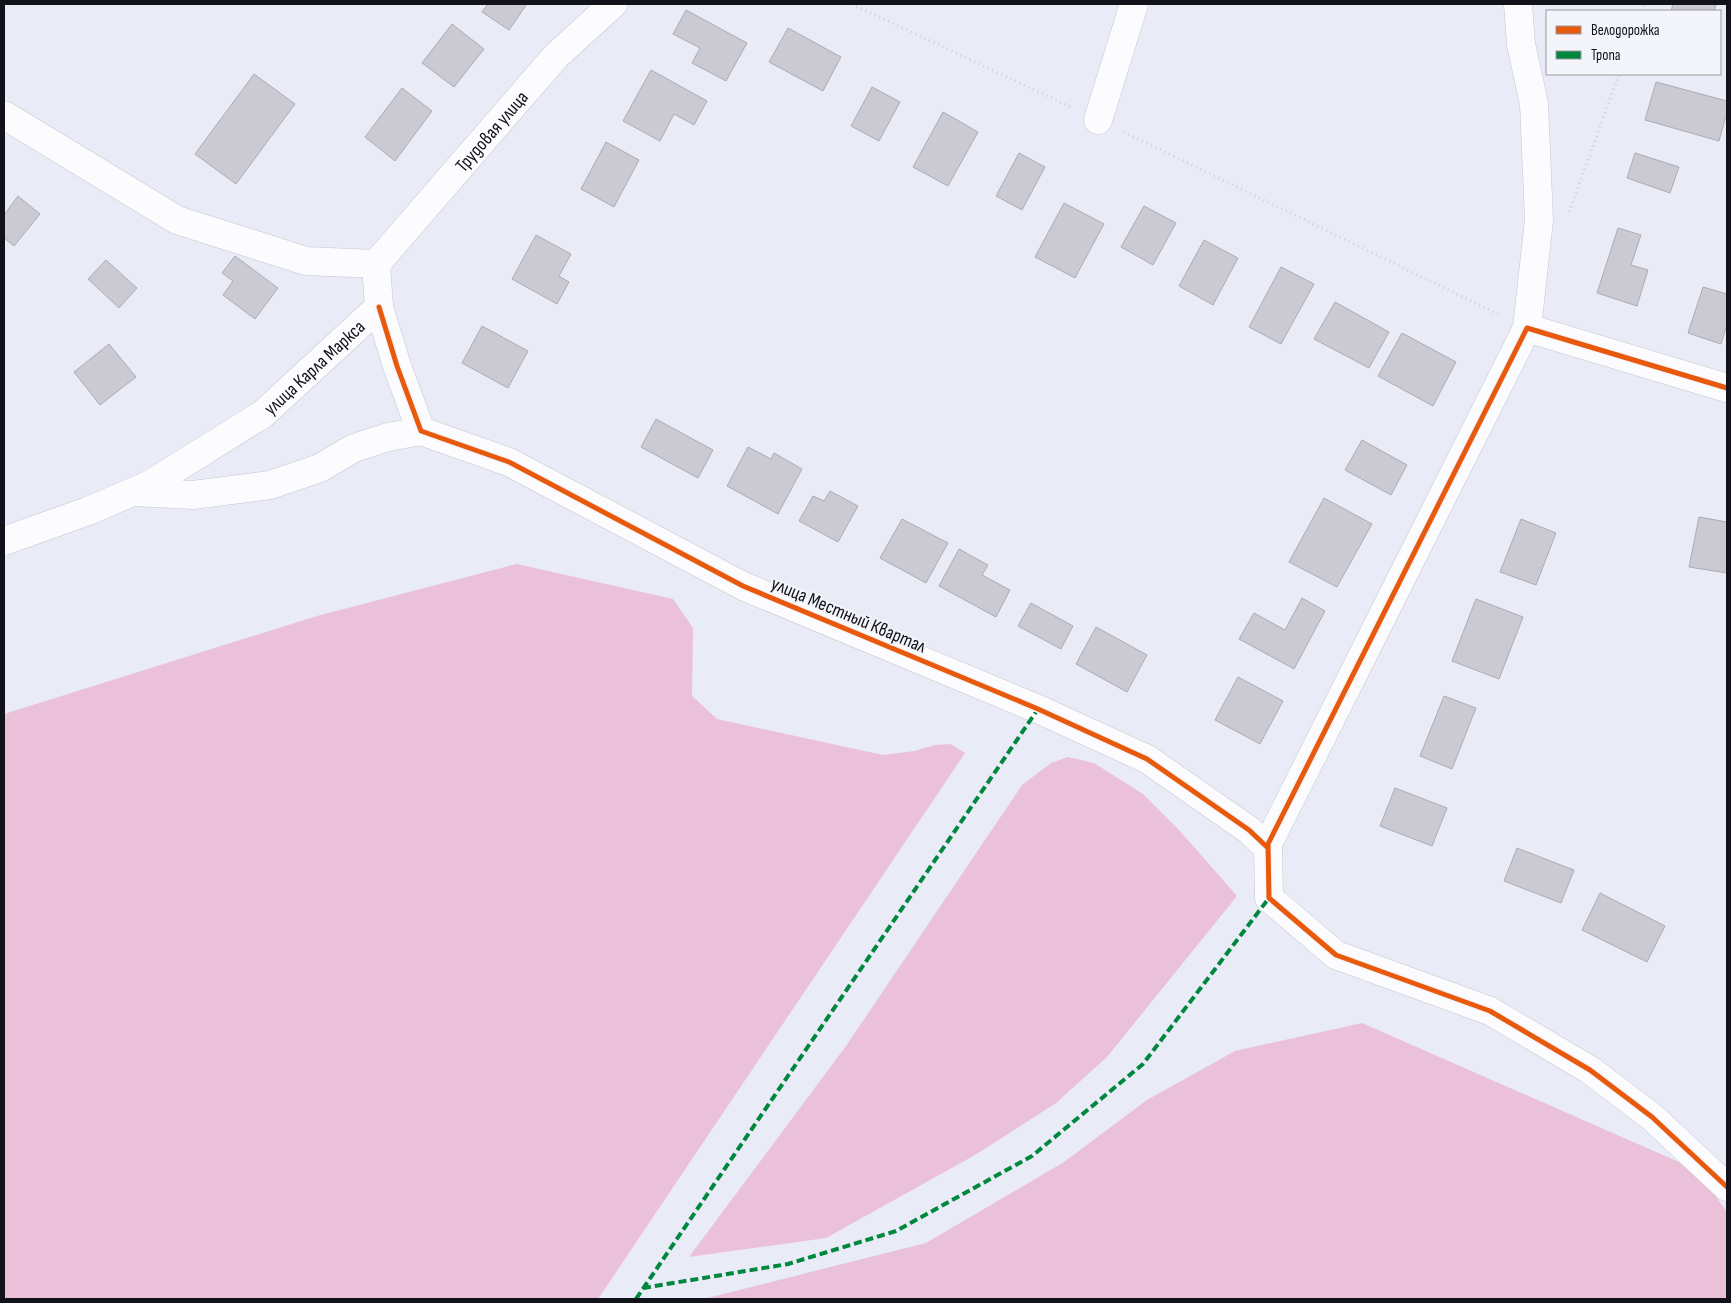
<svg xmlns="http://www.w3.org/2000/svg" width="1731" height="1303" viewBox="0 0 1731 1303" font-family="'Sofia Sans Condensed',sans-serif">
<style>
.forest{fill:#ebc1d9}
.building{fill:#cbc9d2;stroke:#adabb4}
.lines{fill:none;stroke-linecap:round;stroke-linejoin:round}
.minor-casing{stroke:#c6c6d0;stroke-width:29}
.path{stroke:#d0d0d3;stroke-width:3;stroke-dasharray:1 4;stroke-linecap:butt}
.minor{stroke:#fcfcfe;stroke-width:28}
.quiet{stroke:#00873e;stroke-width:4;stroke-dasharray:8 4;stroke-linecap:butt}
.cycleway-casing{stroke:#f4f5fa;stroke-width:8}
.cycleway{stroke:#e8590c;stroke-width:5}
.labels{text-anchor:middle;stroke-width:4;stroke-linejoin:round;paint-order:stroke}
.street-label{font-size:19px;fill:#11121a;stroke:#f4f5fa}
</style>
<rect width="100%" height="100%" fill="#e9ebf6"/>
<!-- forest -->
<path class="forest" d="M517,564L673,599L693,628L692,696L717,719L883,755L914,751L935,745L951,744L965,753L598,1299H4V714L317,616Z
M1068,757L1094,763L1143,794L1179,830L1237,896L1107,1057L1056,1103L975,1155L826,1238L689,1257L846,1046L1022,785L1051,763Z
M1362,1023L1697,1170L1727,1212V1299H703L926,1243L1064,1162L1147,1100L1235,1051Z"/>
<!-- building -->
<path class="building" d="M488,4H527L509,30L482,12Z
M1673,4H1712L1716,5L1714,11H1671Z
M686,10L747,43L726,81L692,63L700,48L673,34Z
M452,24L484,49L454,87L422,63Z
M788,28L841,57L823,91L769,62Z
M651,70L707,101L694,125L674,114L660,141L623,121Z
M254,74L295,104L236,184L195,154Z
M1656,82L1727,101V112L1719,141L1645,120Z
M872,87L900,102L879,141L851,126Z
M402,88L432,111L395,161L365,137Z
M943,112L978,132L948,186L913,167Z
M606,142L639,160L614,207L581,189Z
M1019,153L1045,167L1022,210L996,196Z
M1635,153L1679,167L1670,193L1627,178Z
M18,196L40,214L14,246L4,238V215Z
M1064,203L1104,224L1075,278L1035,257Z
M1144,206L1176,223L1153,265L1121,247Z
M1618,228L1641,235L1631,265L1648,270L1637,306L1597,293Z
M536,235L571,254L559,276L569,282L557,304L512,279Z
M1204,240L1238,258L1213,305L1179,286Z
M235,256L278,288L255,319L223,295L233,281L222,273Z
M106,260L137,288L119,308L88,279Z
M1281,267L1314,284L1281,344L1249,327Z
M1703,287L1727,294V324L1721,344L1688,333Z
M1335,302L1389,332L1369,368L1314,339Z
M482,326L528,351L508,388L462,363Z
M1402,333L1456,362L1433,406L1378,376Z
M109,344L136,377L100,405L74,372Z
M656,419L713,450L698,478L641,447Z
M1362,440L1407,465L1391,495L1345,470Z
M748,447L771,459L774,453L802,469L778,514L727,486Z
M830,491L858,506L838,542L799,521L813,496L824,501Z
M1324,498L1372,524L1337,587L1289,562Z
M1699,517L1727,522V573L1689,567Z
M902,519L948,543L926,583L880,558Z
M1521,519L1556,533L1536,585L1500,572Z
M959,549L988,565L982,575L1010,590L996,617L939,586Z
M1302,598L1325,611L1294,669L1239,639L1254,613L1285,630Z
M1476,599L1523,617L1499,679L1452,661Z
M1031,603L1073,626L1061,649L1018,626Z
M1096,627L1147,655L1127,692L1076,664Z
M1238,677L1283,701L1260,744L1215,720Z
M1444,696L1476,708L1452,769L1420,756Z
M1395,788L1447,808L1432,846L1380,826Z
M1517,848L1574,870L1561,903L1504,881Z
M1600,893L1665,926L1647,962L1582,930Z"/>
<g class="lines">
<defs>
<g id="minor">
<path d="M1518,4L1521,44L1534,104L1539,220L1527,328"/>
<path d="M4,115L177,220L306,261L376,264"/>
<path d="M1098,120L1134,4"/>
<path id="s1" d="M376,264L556,56L613,4"/>
<path d="M379,307L397,366L421,431L509,462L743,586L1038,709L1147,759L1249,830L1268,848"/>
<path d="M1727,388L1527,328L1268,844L1269,898L1336,955L1490,1011L1590,1070L1652,1117L1727,1187"/>
<path d="M134,492L193,495L270,485L320,468L354,448L388,437L421,431"/>
<path id="s2" d="M4,541L88,511L149,485L263,414L379,307L376,264"/>
</g>
</defs>
<!-- minor casing -->
<use href="#minor" class="minor-casing"/>
<!-- path -->
<path class="path" d="M852,4L1073,108
M1641,11L1644,4
M1124,132L1500,315
M1569,212L1619,74"/>
<!-- minor -->
<use href="#minor" class="minor"/>
<!-- quiet -->
<path class="quiet" d="M643,1288L788,1264L896,1231L1032,1156L1143,1064L1269,898
M636,1299L1038,709"/>
<defs>
<path id="cycleway" d="M379,307L397,366L421,431L509,462L743,586L1038,709L1147,759L1249,830L1268,848
M1727,388L1527,328L1268,844L1269,898L1336,955L1490,1011L1590,1070L1652,1117L1727,1187"/>
</defs>
<!-- cycleway casing -->
<use href="#cycleway" class="cycleway-casing"/>
<!-- cycleway -->
<use href="#cycleway" class="cycleway"/>
</g>
<g class="labels">
<!-- street labels -->
<g class="street-label">
<text dy="7" stroke="none"><textPath href="#s1" startOffset="176">Трудовая улица</textPath></text>
<text dy="7" stroke="none"><textPath href="#s2" startOffset="359">улица Карла Маркса</textPath></text>
<text transform="translate(849 614) rotate(23)" y="7">улица Местный Квартал</text>
</g>
</g>
<!-- border -->
<rect width="1731" height="1303" fill="none" stroke="#11121a" stroke-width="10"/>
<!-- legend -->
<rect x="1546" y="10" width="175" height="65" fill="#f4f5fa" stroke="#999aa0"/>
<rect x="1556" y="26" width="25" height="8" fill="#e8590c" stroke="#999aa0"/>
<text x="1591" y="35" font-size="15" fill="#11121a">Велодорожка</text>
<rect x="1556" y="51" width="25" height="8" fill="#00873e" stroke="#999aa0"/>
<text x="1591" y="60" font-size="15" fill="#11121a">Тропа</text>
</svg>
